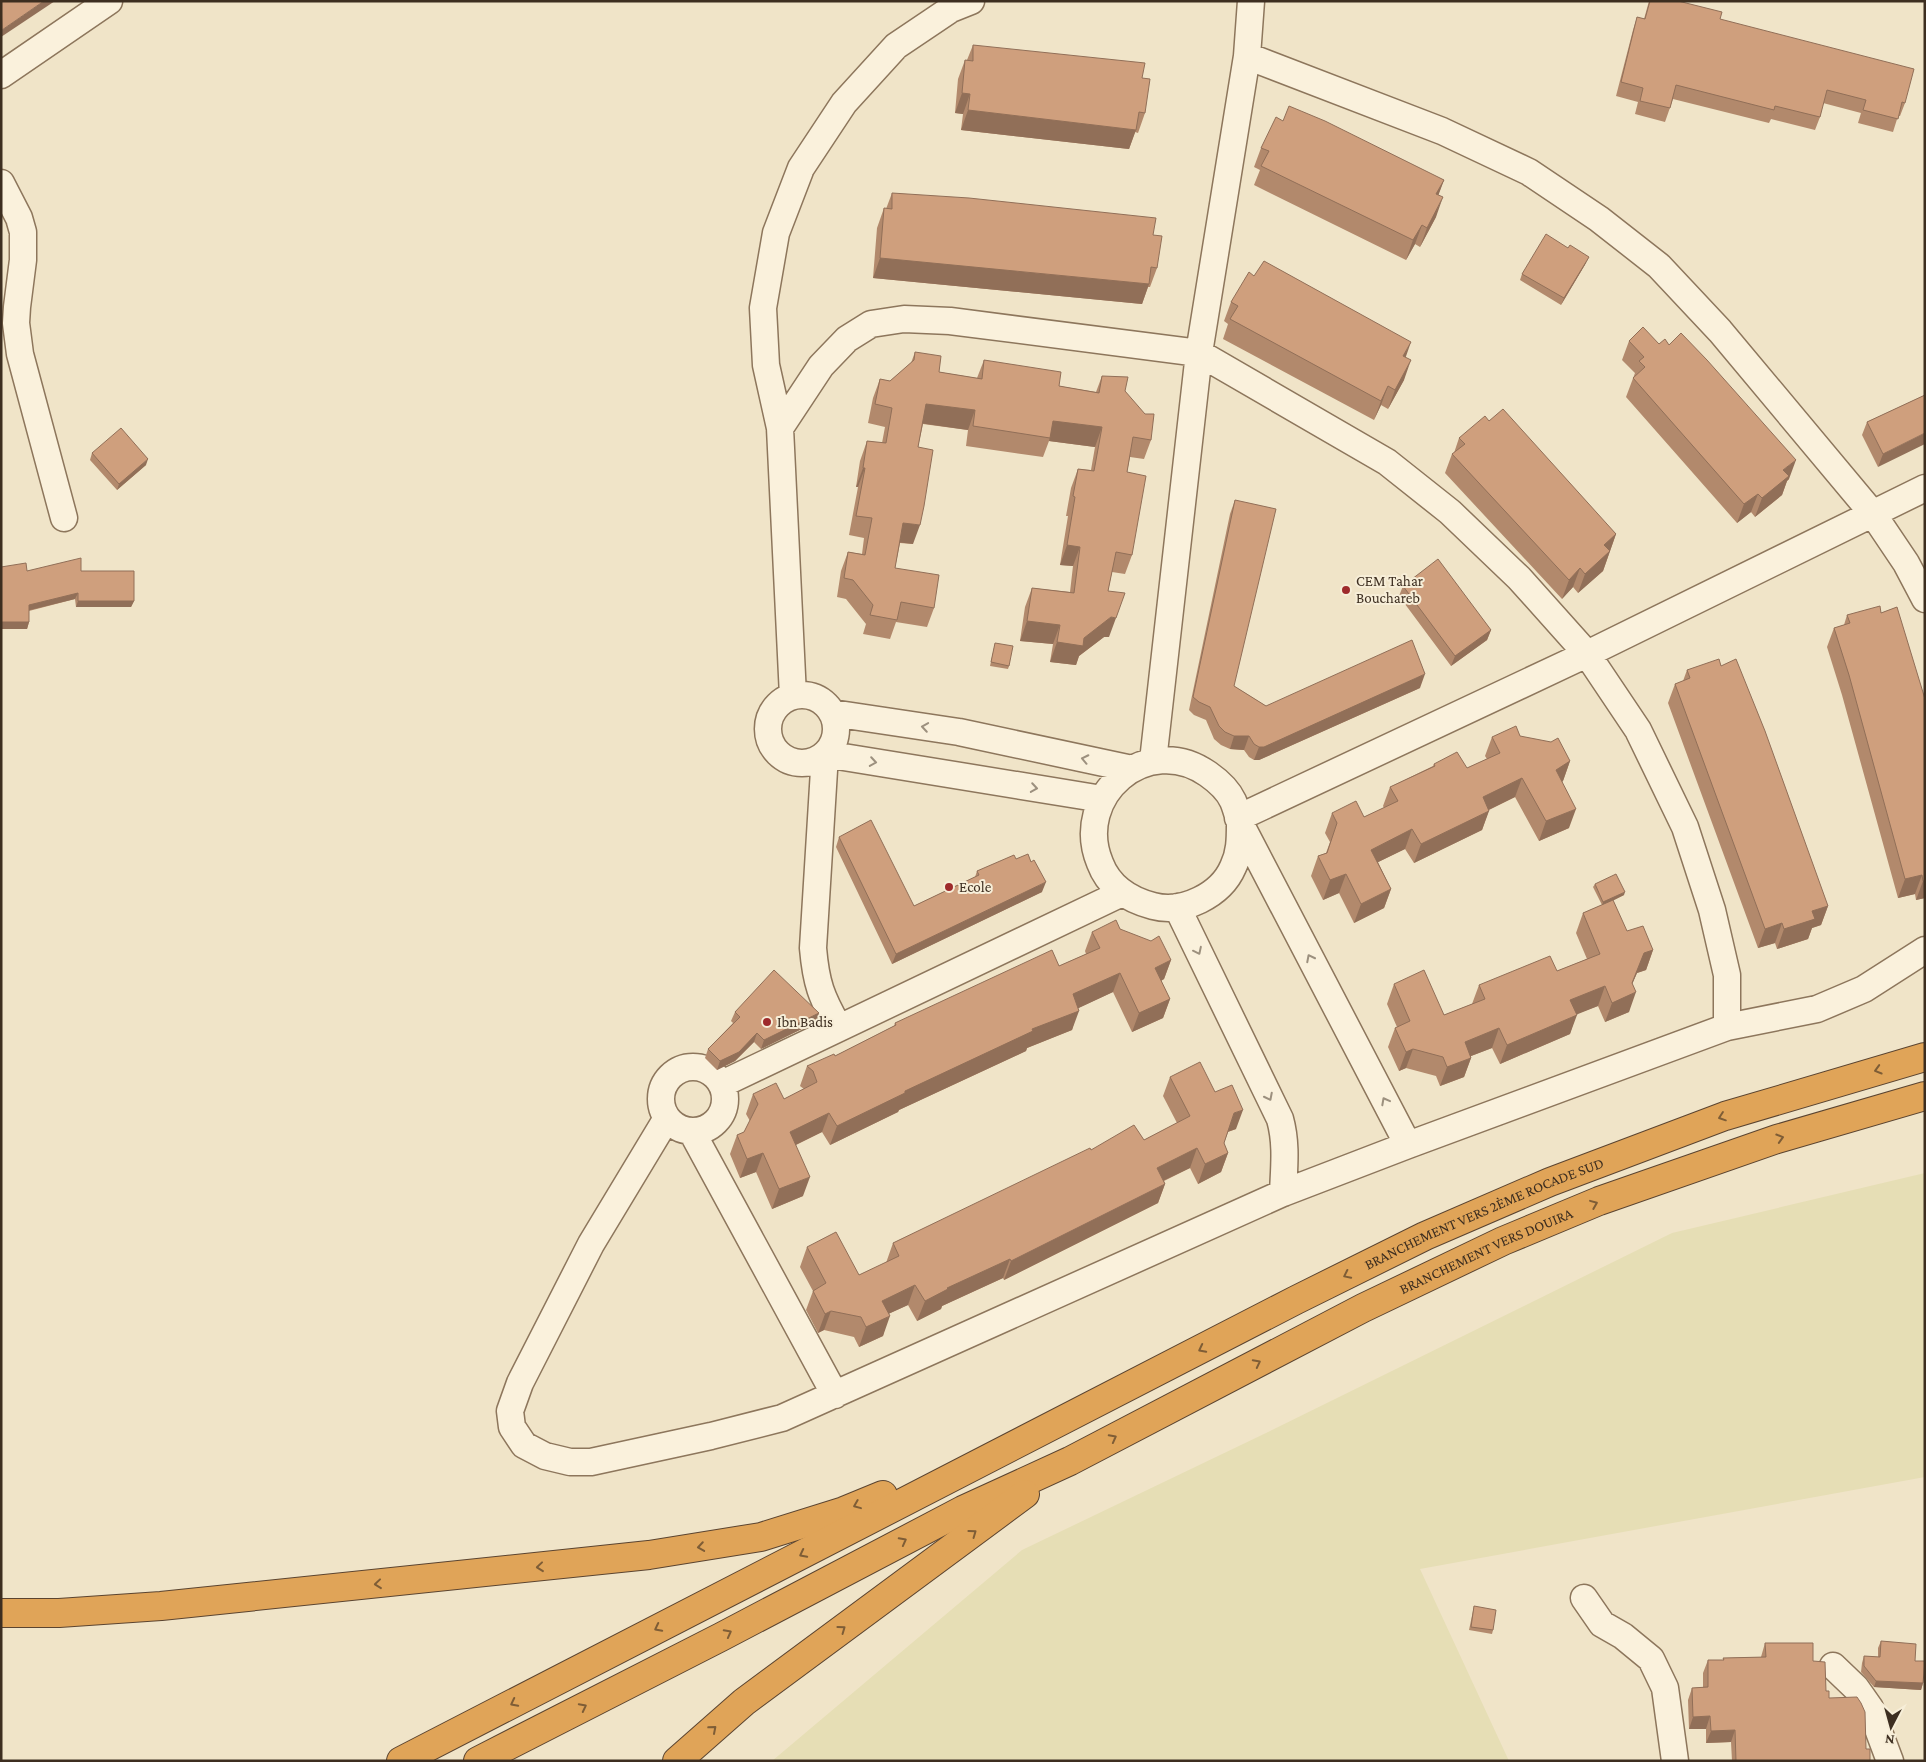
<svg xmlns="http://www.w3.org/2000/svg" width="1926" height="1762" viewBox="0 0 1926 1762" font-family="'Crimson Pro',serif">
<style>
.farmland{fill:#e6deb5}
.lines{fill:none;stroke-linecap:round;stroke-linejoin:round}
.minor-casing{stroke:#8d765c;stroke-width:29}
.motorway-casing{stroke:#5b4430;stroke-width:30}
.minor{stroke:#faf1dc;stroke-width:26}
.motorway{stroke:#e0a458;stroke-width:28}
.wall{fill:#b2896c}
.shaded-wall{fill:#916f58}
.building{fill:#cf9f7d;stroke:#916f58}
.oneway{stroke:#9c907e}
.oneway2{stroke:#7e5d36}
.poi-dot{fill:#9e2a2b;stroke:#f7eed8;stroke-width:2}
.labels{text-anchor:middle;stroke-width:4;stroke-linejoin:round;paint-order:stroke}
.poi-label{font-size:15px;fill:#3d2e20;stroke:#f7eed8;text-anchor:start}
.street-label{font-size:15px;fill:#3d2e20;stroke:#f7eed8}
</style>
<rect width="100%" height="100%" fill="#f0e4c8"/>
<!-- farmland -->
<path class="farmland" d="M1925,1173V1477L1420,1569L1509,1761H772L1022,1550L1266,1433L1672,1233Z"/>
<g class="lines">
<defs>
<path id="minor" d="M1247,56L1442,131L1529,172L1599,219L1659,266L1720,331L1873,514L1906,563L1925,599
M1,75L109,1
M1,183L19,218L23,232V260L17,307L16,323L20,354L64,518
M780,428L821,366L847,339L871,324L904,319L950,321L1199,353L1387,462L1450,512L1519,578L1587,654L1638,730L1685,827L1712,910L1727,975V1027
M768 729a34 34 0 1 1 68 0a34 34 0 1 1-68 0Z
M793,696L780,428L766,365L763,308L776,233L801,168L844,103L896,46L951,9L971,1
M832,713L959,732L1132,769
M1153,761L1199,353L1247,56L1251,1
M1238,818L1587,654L1925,488
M1240,823C1240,839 1240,853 1233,867C1221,895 1183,914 1153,906C1130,900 1109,887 1100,863C1072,796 1147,731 1208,774C1218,781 1228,790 1233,801C1236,808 1238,816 1240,823L1408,1145
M1177,907L1280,1119C1287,1144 1284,1168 1283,1193
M839,1028C821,997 816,983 813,948L825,754L1102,799
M661 1099a32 32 0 1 1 64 0a32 32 0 1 1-64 0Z
M722,1084L1122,893
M667,1118L591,1244L520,1383L510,1411L512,1427L524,1445L545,1456L570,1462H591L711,1436L782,1418L1283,1193L1408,1145L1727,1027L1817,1009L1864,989L1925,950
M692,1132L835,1395
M1584,1598L1602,1624L1623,1636L1651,1659L1665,1688L1675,1761
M1833,1666L1856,1688L1870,1708L1890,1761"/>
<g id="motorway">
<path d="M1,1613H59L161,1606L649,1555L761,1537L844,1511L883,1495"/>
<path id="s1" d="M401,1761L1296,1300L1425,1236L1550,1182L1725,1116L1925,1057"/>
<path id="s2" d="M478,1761L721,1637L963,1510L1070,1461L1363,1308L1503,1241L1599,1201L1777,1139L1925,1096"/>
<path d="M677,1761L744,1702L1025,1494"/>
</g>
</defs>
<!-- minor casing -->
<use href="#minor" class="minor-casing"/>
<!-- motorway casing -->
<use href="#motorway" class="motorway-casing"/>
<!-- minor -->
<use href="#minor" class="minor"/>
<!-- motorway -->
<use href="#motorway" class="motorway"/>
</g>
<!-- wall -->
<path class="wall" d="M1649,1H1678L1905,103L1900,116H1898L1893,132L1858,123L1861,113L1823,103L1820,117L1815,130L1771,119L1769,123L1673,99L1665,122L1635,114L1638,102L1616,96L1633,30L1637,17L1644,19Z
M973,45L1142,78L1145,113L1138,133L1135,132L1129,149L961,130L963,114L955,113L958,79L965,60H967Z
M1283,121L1444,180L1438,195L1436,217L1420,247L1415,244L1406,260L1254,185L1260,170L1254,167L1261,148Z
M892,193L1153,235L1157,268L1150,287H1148L1142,304L873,278L877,228L884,208L886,209Z
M1586,263L1561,305L1520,280L1522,274Z
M1254,276L1406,358L1404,380L1388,409L1381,405L1374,420L1223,339L1228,324L1224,321L1231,302Z
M1629,341L1669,345L1789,479L1787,481L1782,495L1755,517L1751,512L1737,523L1626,397L1635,373L1622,360Z
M915,352L939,372L977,378L984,360L1059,386L1096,392L1102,376L1125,391L1151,440L1144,459L1130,457L1127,472L1132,555L1125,574L1112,572L1108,591L1109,637H1104L1079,656L1076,665L1050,662L1053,644L1020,641L1025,607L1032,588L1070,592L1073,566L1060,565L1068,516H1066L1071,488L1078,469L1091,470L1095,447L1049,441L1043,457L966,446L968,430L923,424L918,447L913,544L900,543L895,568L934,608L927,627L896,622L890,639L863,634L866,624L846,599L837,597L841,571L848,552L862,554L864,538L849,535L858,487H856L860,461L867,441L882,443L885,427L868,423L873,398L880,379L890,381L911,363Z
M1925,395L1878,467L1862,435L1867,422Z
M1489,421L1616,534L1603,571L1578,593L1573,587L1562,599L1445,473L1452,454L1454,453L1459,438Z
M92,453L146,465L117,490L90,460Z
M1235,500L1234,686L1266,706L1420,688L1259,760H1254L1249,757L1244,750L1230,749L1221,745L1214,739L1206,720L1194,715L1189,710L1230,514Z
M1,567L27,571H81L134,601L131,607H76L75,599L29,611V622L27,629H1Z
M1403,586L1491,630L1487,640L1451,666L1399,596Z
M1897,607L1925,898L1916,900L1915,894L1898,898L1842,695L1827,647L1834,628L1844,625L1847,615L1881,613Z
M995,643L1009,666L1008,669L990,666Z
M1721,666L1828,906L1821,925L1812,928L1808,939L1777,949L1775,943L1758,948L1668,703L1675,684L1683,681L1687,670Z
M1520,736L1570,761L1563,781L1562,782L1569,828L1539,841L1515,797L1489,810L1482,830L1414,863L1405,849L1378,862L1391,889L1384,908L1354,923L1339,893L1323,900L1311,876L1318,856L1326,853L1330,842L1325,833L1332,813L1364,817L1384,808L1383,806L1390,787L1433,766L1434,764L1467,768L1487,759L1485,756L1492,737Z
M839,837L914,906L975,877L977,871L1016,859L1042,892L892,964L836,847Z
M1595,884L1624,895L1606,904L1627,931L1653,950L1646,970L1637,973L1632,984L1629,1012L1605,1022L1598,1006L1576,1014L1570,1034L1500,1064L1492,1048L1471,1056V1058L1464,1077L1440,1086L1436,1076L1406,1068L1399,1071L1388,1047L1395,1028L1397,1027L1387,1004L1394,984L1444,1015L1472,1004L1479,985L1557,971L1587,959L1576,933L1583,913L1602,905L1593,887Z
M1120,929L1171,960L1164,979L1161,981L1170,999L1163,1018L1132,1032L1113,992L1078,1008L1072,1030L1027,1048L1026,1051L899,1110L898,1112L830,1145L822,1132L796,1145L803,1196L772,1209L756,1172L740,1178L730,1154L737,1135L744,1132L750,1121L746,1114L753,1094L784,1099L804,1089L800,1086L807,1066L835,1056L894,1026L895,1023L1059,966L1086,954L1085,951L1092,932Z
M735,1012L819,1013L816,1022L761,1049L754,1042L735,1061L717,1070L705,1058L708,1049L733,1023L731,1021Z
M1170,1077L1215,1092L1236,1129L1228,1132L1224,1143L1228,1153L1221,1172L1198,1184L1190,1168L1164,1181L1165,1184L1158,1203L1004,1280L1003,1278L942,1306L941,1309L917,1321L908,1305L888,1314L883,1336L859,1347L854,1337L824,1330L818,1333L806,1310L813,1291L800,1267L807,1247L859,1275L886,1263L893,1243L1091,1150L1144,1140L1177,1123L1163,1096Z
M1474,1606L1493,1630L1492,1634L1469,1630Z
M1881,1641L1915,1661L1923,1683L1921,1690L1874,1687L1861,1672L1862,1663L1864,1656L1878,1657V1648Z
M1765,1643L1813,1661L1829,1698L1866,1749L1870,1761H1732L1731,1742L1706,1743V1729H1689L1688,1700L1692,1688L1703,1687V1673L1708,1660H1723V1658L1761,1657Z"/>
<!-- shaded-wall -->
<path class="shaded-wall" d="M44,1H55L1,37L2,30Z
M962,93L970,94L963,114L955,113Z
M968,110L1136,130L1129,149L961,130Z
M1444,180L1437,199L1436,194Z
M1443,197L1436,217L1420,247L1427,228Z
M1422,225L1415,244L1406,260L1413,240Z
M1589,257L1586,263L1561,305L1564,298Z
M880,258L1149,284L1142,304L873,278Z
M1411,342L1404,362L1403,356Z
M1411,360L1404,380L1388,409L1395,390Z
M1388,386L1381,405L1374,420L1381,401Z
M926,404L975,410L968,430L919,423Z
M1053,421L1102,427L1095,447L1049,441Z
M1925,433V444L1878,467L1883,454Z
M148,459L146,465L117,490L119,484Z
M1796,460L1789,479L1787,481L1782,495L1755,517L1762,498L1783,470Z
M863,468H865L858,487H856Z
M1758,494L1751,512L1737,523L1744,504Z
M903,523L920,525L913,544L896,542Z
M1616,534L1603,571L1578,593L1585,574L1604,545Z
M1067,545L1080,547L1073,566L1060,565Z
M1580,568L1573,587L1562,599L1569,580Z
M78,593L75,599L26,611L29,605Z
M78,601H134L131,607H76Z
M1111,617L1116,618L1109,637H1104L1079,656L1076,665L1050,662L1057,642L1084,638Z
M1027,621L1060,625L1053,644L1020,641Z
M1,622H29L27,629H1Z
M1491,630L1487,640L1451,666L1455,656Z
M1425,674L1420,688L1259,760H1254L1259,747Z
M1234,736H1249L1244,750L1230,749Z
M1570,761L1563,781L1549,789L1556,770Z
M1522,778L1515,797L1476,816L1483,797Z
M1576,809L1569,828L1539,841L1546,821Z
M1489,811L1482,830L1414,863L1421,844Z
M1412,829L1405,849L1364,869L1371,850Z
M1346,874L1339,893L1323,900L1330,880Z
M1922,875L1915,894L1898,898L1905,879Z
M1923,881H1925V898L1916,900Z
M1046,882L1042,892L892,964L896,954Z
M1391,889L1384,908L1354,923L1361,904Z
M1625,892L1624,895L1602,906L1603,902Z
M1828,906L1821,925L1812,928L1808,939L1777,949L1784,929L1812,911Z
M1782,923L1775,943L1758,948L1765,929Z
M1653,950L1646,970L1637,973L1627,996L1636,992L1629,1012L1605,1022L1612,1003L1644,953Z
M1171,960L1164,979L1148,988L1155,968Z
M1120,973L1113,992L1066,1014L1073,994Z
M1605,986L1598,1006L1563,1020L1570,1000Z
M1170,999L1163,1018L1132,1032L1139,1013Z
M1079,1011L1072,1030L1027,1048L1026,1051L899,1110L898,1112L830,1145L837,1126L905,1091L1032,1029Z
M819,1013L816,1022L761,1049L764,1040Z
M1577,1015L1570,1034L1500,1064L1507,1045Z
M1499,1028L1492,1048L1458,1061L1465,1042Z
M757,1033L754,1042L735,1061L717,1070L720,1061Z
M1413,1049L1406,1068L1399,1071L1406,1052Z
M1471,1058L1464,1077L1440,1086L1447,1067Z
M1243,1110L1236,1129L1227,1132L1234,1113Z
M829,1113L822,1132L783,1151L790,1132Z
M1197,1148L1190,1168L1150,1187L1157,1168Z
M763,1153L756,1172L740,1178L747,1159Z
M1228,1153L1221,1172L1198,1184L1205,1164Z
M810,1177L803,1196L772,1209L779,1189Z
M1165,1184L1158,1203L1004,1280L1011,1261Z
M1010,1259L1003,1278L942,1306L941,1309L917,1321L925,1301L947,1288Z
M915,1285L908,1305L875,1320L882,1301Z
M831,1311L824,1330L818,1333L825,1314Z
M890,1316L883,1336L859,1347L866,1327Z
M1876,1681L1923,1683L1921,1690L1874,1687Z
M1710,1716L1706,1729H1689L1693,1717Z
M1735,1730L1731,1742L1706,1743L1711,1731Z"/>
<!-- building -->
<path class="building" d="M1,1H44L2,30Z
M1650,1H1678L1722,12L1720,19L1914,69L1905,103L1902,102L1898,119L1863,110L1866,100L1827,90L1820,117L1775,106L1774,110L1676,85L1670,108L1640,101L1643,88L1621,82L1637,17L1645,19Z
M973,45L1145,63L1142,78L1150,79L1145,113L1139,112L1136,130L968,110L970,94L962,93L965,60L973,61Z
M1289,106L1325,121L1444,180L1436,194L1443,197L1427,228L1422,225L1413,240L1261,166L1269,151L1261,148L1276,117L1283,121Z
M892,193L969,198L1156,218L1153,235L1162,236L1157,268L1151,267L1149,284L880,258L884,208L892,209Z
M1546,234L1568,248L1570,245L1589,257L1564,298L1522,274Z
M1264,261L1411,342L1403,356L1411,360L1395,390L1388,386L1381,401L1230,319L1238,306L1231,302L1249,272L1254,276Z
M1643,327L1659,344L1665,339L1669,345L1681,333L1707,360L1796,460L1783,470L1789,476L1762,498L1758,494L1744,504L1633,378L1645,367L1639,361L1644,357L1629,341Z
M915,352L941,356L939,372L982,379L984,360L1061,372L1059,386L1099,393L1102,376L1128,377L1125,391L1145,414H1154L1151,440L1133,437L1127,472L1146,476L1132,555L1116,552L1108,591L1125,593L1116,618L1111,617L1084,638L1083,646L1057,642L1060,625L1027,621L1032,588L1074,593L1080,547L1067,545L1075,497L1073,496L1078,469L1094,471L1102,427L1053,421L1050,438L973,426L975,410L926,404L918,447L933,450L924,506L920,525L903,523L895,568L939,575L934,608L901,602L897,620L870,615L873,605L853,580L844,578L848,552L865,555L872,518L856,516L865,468H863L867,441L886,443L892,408L875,404L880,379L890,381L914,360Z
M1925,395V433L1883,454L1867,422Z
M1503,409L1616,534L1604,545L1610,551L1585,574L1580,568L1569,580L1452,454L1465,444L1459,438L1485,416L1489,421Z
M121,428L148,459L119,484L92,453Z
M1235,500L1276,509L1234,686L1266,706L1412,640L1425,674L1264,747H1259L1254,744L1249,736H1234L1225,732L1219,726L1210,707L1199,702L1193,697Z
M81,558V571H134V601H78V593L29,605V622H1V567L26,563L27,571Z
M1438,559L1491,630L1455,656L1403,586Z
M1880,606L1881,613L1897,607L1925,699V881H1923L1922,875L1905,879L1849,675L1834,628L1850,623L1847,615Z
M995,643L1013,646L1009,666L991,662Z
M1719,659L1721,666L1736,659L1765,731L1828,906L1812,911L1815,919L1784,929L1782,923L1765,929L1675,684L1690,678L1687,670Z
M1516,726L1520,736L1551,742L1558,738L1570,761L1556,770L1576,809L1546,821L1522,778L1483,797L1489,811L1421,844L1412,829L1371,850L1391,889L1361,904L1346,874L1330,880L1318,856L1327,853L1337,823L1332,813L1356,801L1364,817L1398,801L1390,787L1435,766L1434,764L1457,752L1467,768L1500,753L1492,737Z
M871,820L914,906L979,875L977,871L1014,855L1016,859L1028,854L1031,862L1034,860L1046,882L896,954L839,837Z
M1616,874L1625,892L1603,902L1595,884Z
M1613,900L1627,931L1643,926L1653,950L1644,953L1632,983L1636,992L1612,1003L1605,986L1570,1000L1577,1015L1507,1045L1499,1028L1465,1042L1471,1058L1447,1067L1443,1057L1413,1049L1406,1052L1395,1028L1410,1021L1394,984L1424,970L1444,1015L1485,999L1479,985L1550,956L1557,971L1600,954L1583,913Z
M1116,920L1120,929L1151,941L1159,936L1171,960L1155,968L1170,999L1139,1013L1120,973L1073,994L1079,1011L1032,1029L1033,1031L905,1091V1093L837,1126L829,1113L790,1132L810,1177L779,1189L763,1153L747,1159L737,1135L744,1132L758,1104L753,1094L776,1083L784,1099L817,1082L813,1071L807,1066L834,1054L835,1056L896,1025L895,1023L1052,950L1059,966L1100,948L1092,932Z
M774,970L819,1013L764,1040L757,1033L739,1052L720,1061L708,1049L740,1017L735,1012Z
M1200,1062L1215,1092L1232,1085L1243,1110L1234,1113L1224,1143L1228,1153L1205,1164L1197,1148L1157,1168L1165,1184L1011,1261L1010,1259L947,1288L948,1289L925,1301L915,1285L882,1301L890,1316L866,1327L861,1317L831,1311L825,1314L813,1291L826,1283L807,1247L836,1232L859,1275L899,1256L893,1243L1090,1148L1091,1150L1134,1125L1144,1140L1190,1116L1170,1077Z
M1474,1606L1496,1610L1493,1630L1471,1627Z
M1881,1641L1916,1644L1915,1661H1925L1923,1683L1876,1681L1864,1666V1656L1880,1657Z
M1765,1643H1813V1661L1825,1662L1826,1691H1829V1698L1857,1697L1861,1703L1865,1712L1866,1749H1870V1761H1736L1735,1730L1711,1731L1710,1716L1693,1717L1692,1688L1708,1687V1660H1724L1723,1658L1766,1657Z"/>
<!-- one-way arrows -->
<defs><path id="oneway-chevron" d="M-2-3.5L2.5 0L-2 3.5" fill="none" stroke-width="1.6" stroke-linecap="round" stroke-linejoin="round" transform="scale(1.25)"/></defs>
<g class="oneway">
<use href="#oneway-chevron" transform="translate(925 727) rotate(-171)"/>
<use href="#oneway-chevron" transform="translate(1085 759) rotate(-168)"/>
<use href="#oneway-chevron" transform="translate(873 762) rotate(9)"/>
<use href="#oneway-chevron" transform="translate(1034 788) rotate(9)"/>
<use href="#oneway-chevron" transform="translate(1198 951) rotate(64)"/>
<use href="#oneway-chevron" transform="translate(1310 958) rotate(-117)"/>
<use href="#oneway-chevron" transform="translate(1269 1097) rotate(63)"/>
<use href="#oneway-chevron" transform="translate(1385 1101) rotate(-118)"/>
</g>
<g class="oneway2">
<use href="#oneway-chevron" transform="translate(1878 1070) rotate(164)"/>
<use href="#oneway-chevron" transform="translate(1722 1117) rotate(161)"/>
<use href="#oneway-chevron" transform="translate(1780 1138) rotate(-17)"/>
<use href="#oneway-chevron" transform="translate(1594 1204) rotate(-22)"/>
<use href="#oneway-chevron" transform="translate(1347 1275) rotate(154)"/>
<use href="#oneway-chevron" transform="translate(1202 1349) rotate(153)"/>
<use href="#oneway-chevron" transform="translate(1257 1363) rotate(-27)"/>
<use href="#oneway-chevron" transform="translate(1113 1438) rotate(-28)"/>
<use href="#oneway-chevron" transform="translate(857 1505) rotate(158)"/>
<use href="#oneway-chevron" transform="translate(973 1533) rotate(-36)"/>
<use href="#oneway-chevron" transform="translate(903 1541) rotate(-28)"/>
<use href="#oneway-chevron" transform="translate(701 1547) rotate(171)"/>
<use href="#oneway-chevron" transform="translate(803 1554) rotate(153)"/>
<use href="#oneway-chevron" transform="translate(540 1567) rotate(174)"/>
<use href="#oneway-chevron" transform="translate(378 1584) rotate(174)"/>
<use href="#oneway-chevron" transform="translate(658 1628) rotate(153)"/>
<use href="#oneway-chevron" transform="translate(842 1629) rotate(-36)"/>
<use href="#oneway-chevron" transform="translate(728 1633) rotate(-28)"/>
<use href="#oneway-chevron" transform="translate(514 1703) rotate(153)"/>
<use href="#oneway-chevron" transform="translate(583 1707) rotate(-27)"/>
<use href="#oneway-chevron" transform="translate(713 1729) rotate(-41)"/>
</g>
<!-- markers -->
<g class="poi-dot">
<circle cx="1346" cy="590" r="5"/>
<circle cx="949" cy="887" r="5"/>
<circle cx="767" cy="1022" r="5"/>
</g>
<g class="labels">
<!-- poi labels -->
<g class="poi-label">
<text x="1356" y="586">CEM Tahar<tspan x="1356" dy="17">Bouchareb</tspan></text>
<text x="959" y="892">Ecole</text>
<text x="777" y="1027">Ibn Badis</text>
</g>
<!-- street labels -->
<g class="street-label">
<text dy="5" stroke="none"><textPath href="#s1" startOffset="1214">BRANCHEMENT VERS 2ÈME ROCADE SUD</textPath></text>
<text dy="5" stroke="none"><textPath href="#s2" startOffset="1130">BRANCHEMENT VERS DOUIRA</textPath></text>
</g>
</g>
<!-- border -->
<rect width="1926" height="1762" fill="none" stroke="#3d2e20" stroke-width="5"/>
<!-- north arrow -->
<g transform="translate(1891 1727) rotate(186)" stroke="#f7eed8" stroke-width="4" paint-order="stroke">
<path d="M0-4L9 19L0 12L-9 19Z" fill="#3d2e20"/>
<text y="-8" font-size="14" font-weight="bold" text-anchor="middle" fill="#3d2e20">N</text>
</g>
</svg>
